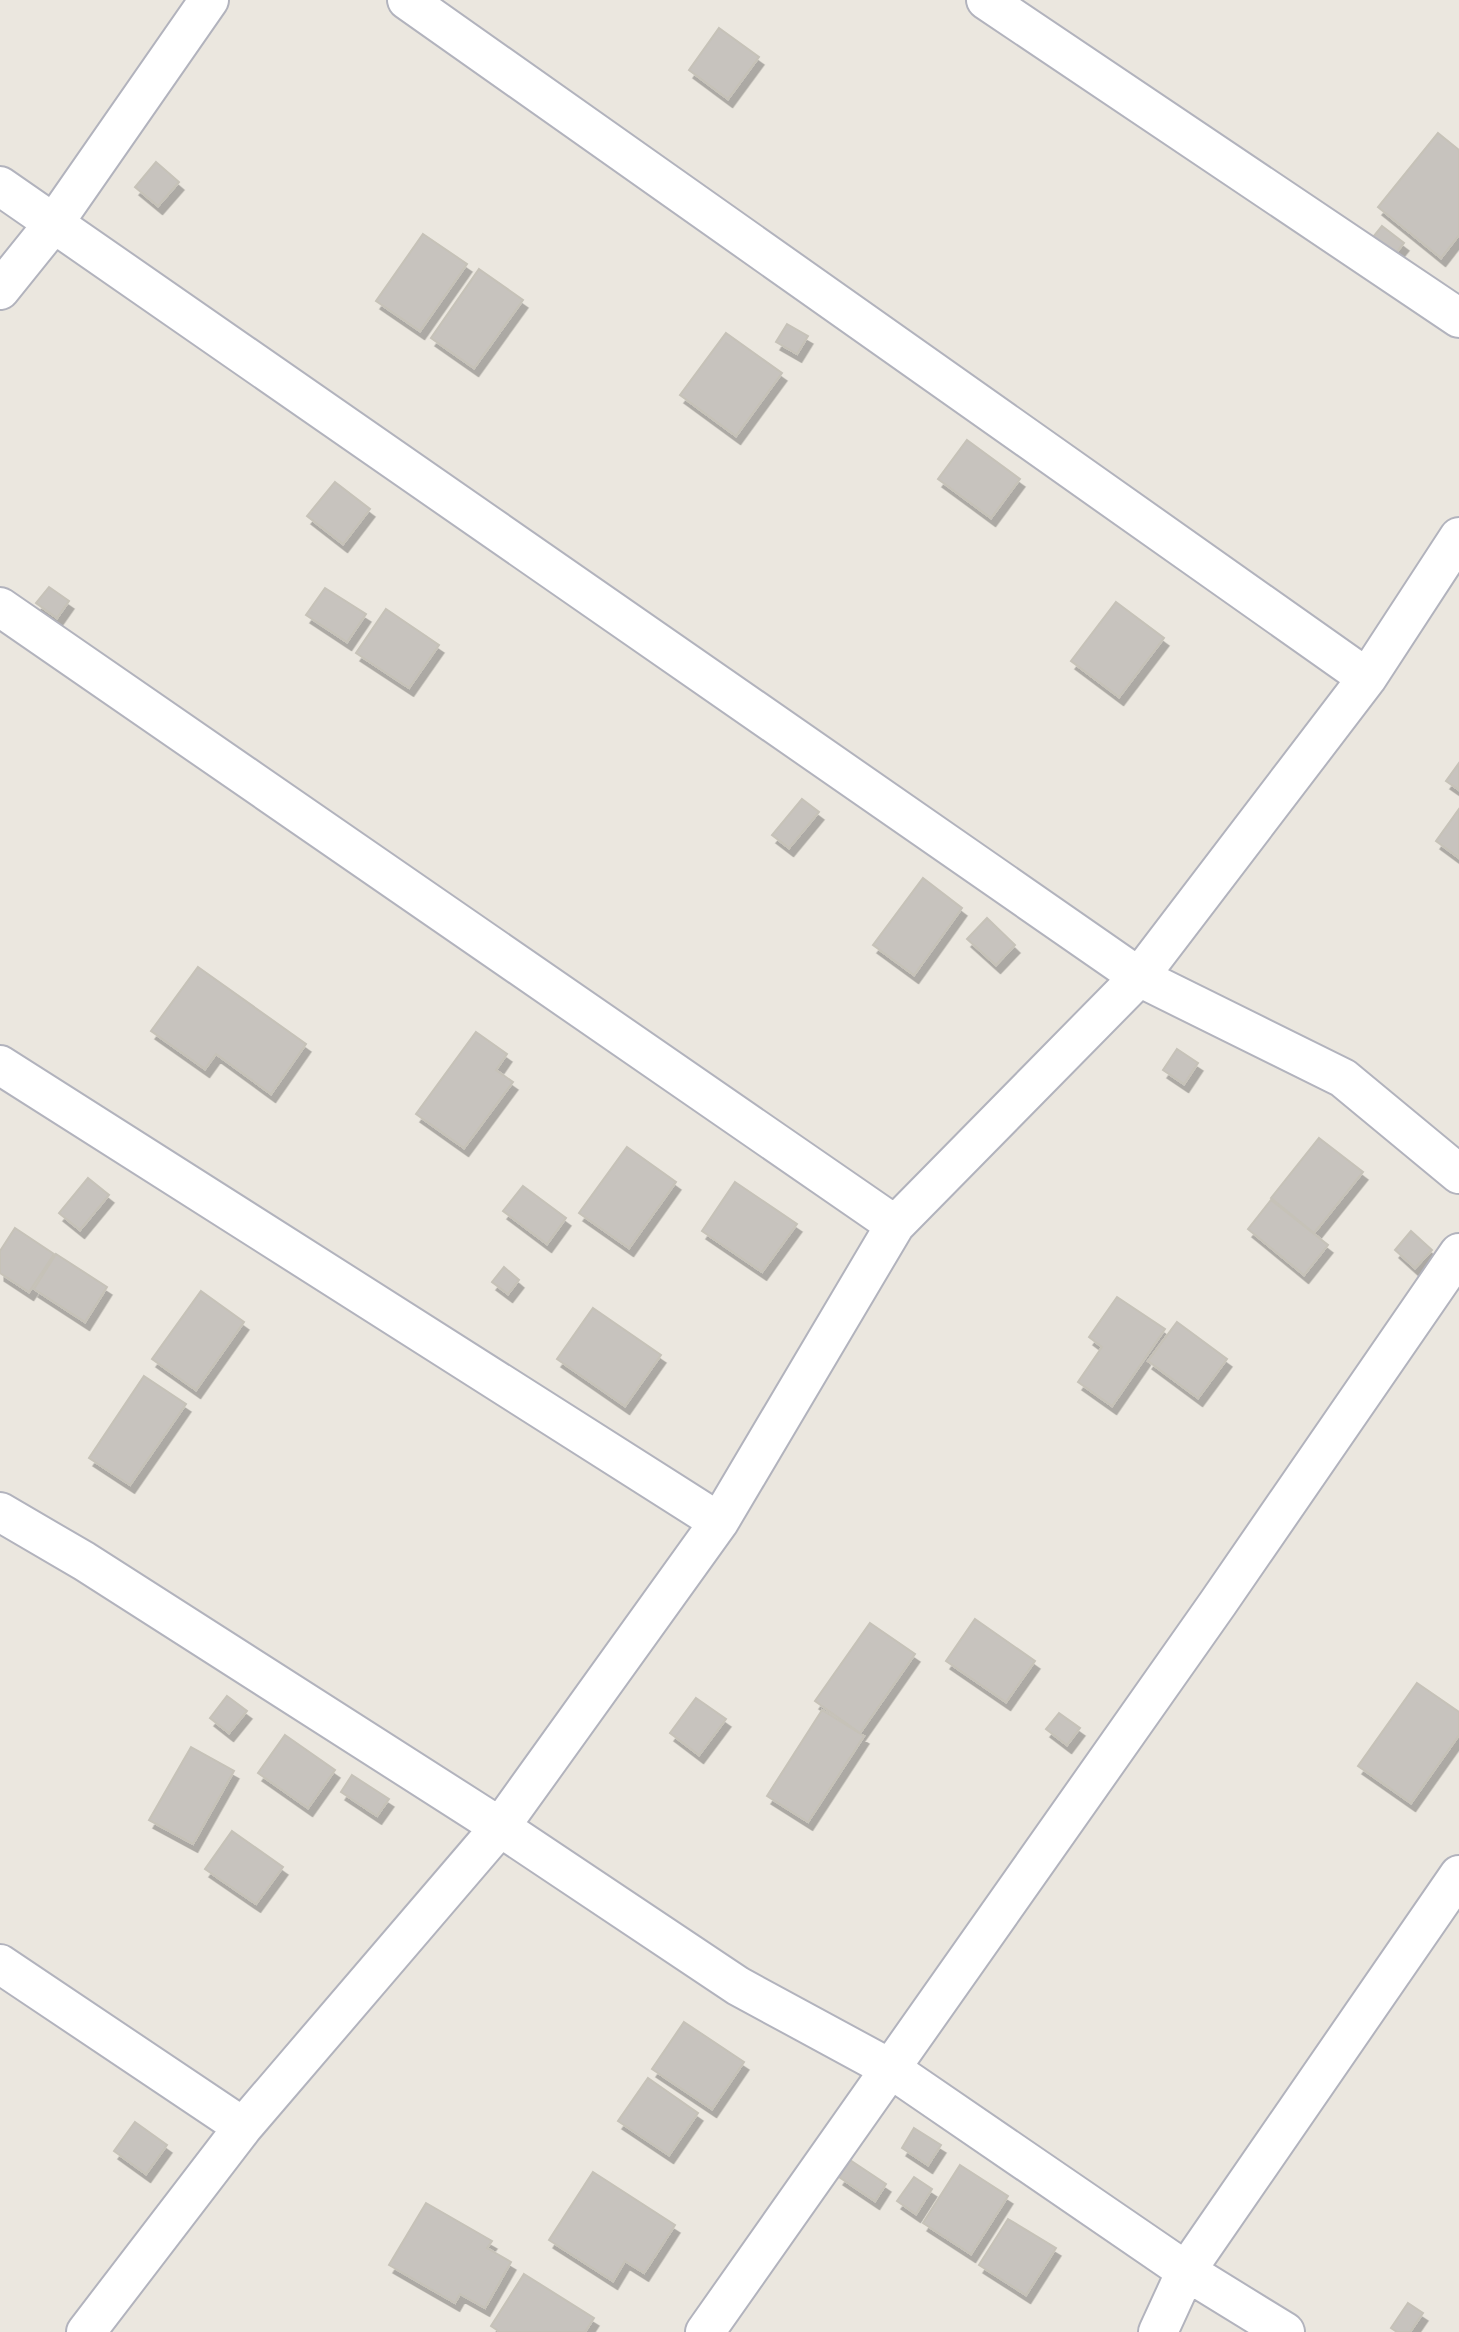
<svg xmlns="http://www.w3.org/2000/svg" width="1459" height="2332" viewBox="0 0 1459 2332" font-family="'Open Sans',sans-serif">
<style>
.building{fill:#c7c3be;stroke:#c6c2b8;stroke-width:2;filter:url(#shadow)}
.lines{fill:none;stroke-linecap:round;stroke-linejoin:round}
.minor-casing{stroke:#b2b3bd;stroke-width:42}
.minor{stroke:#fff;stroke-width:38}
</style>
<defs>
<filter id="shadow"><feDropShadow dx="4.5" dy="8" stdDeviation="0" flood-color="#0004"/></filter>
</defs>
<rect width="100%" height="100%" fill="#ebe7df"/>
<!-- building -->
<path class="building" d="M719,28L759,57L728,99L689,70Z
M1438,133L1459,150V235L1441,258L1378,207Z
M156,162L179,182L158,206L135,187Z
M1382,226L1404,243L1391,259L1369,242Z
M423,234L467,264L420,331L376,301Z
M479,269L523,300L474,368L431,338Z
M787,324L808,336L797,354L776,342Z
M726,333L782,373L736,436L680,395Z
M967,440L1020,479L991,518L938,479Z
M335,482L370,509L343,544L307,516Z
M49,587L69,601L57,618L36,603Z
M325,588L366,614L347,642L306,615Z
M1116,602L1164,638L1119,697L1071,661Z
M386,609L439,645L409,688L356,653Z
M1459,763V790L1446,781Z
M802,799L819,812L789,848L772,835Z
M1459,809V858L1436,841Z
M923,878L962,908L914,975L873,945Z
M987,918L1015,945L996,965L967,939Z
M198,967L306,1044L271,1094L216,1054L205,1069L151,1031Z
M476,1032L507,1054L496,1070L513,1082L464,1148L416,1114Z
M1177,1049L1198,1063L1184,1084L1163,1070Z
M1319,1138L1363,1172L1314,1233L1271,1198Z
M627,1147L676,1182L629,1248L579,1213Z
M88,1178L109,1195L80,1230L59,1213Z
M735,1182L797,1224L762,1272L702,1231Z
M523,1186L566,1218L547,1244L503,1211Z
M1271,1200L1328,1245L1304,1275L1248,1229Z
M15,1228L54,1254L29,1292L0,1273V1251Z
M1411,1231L1432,1250L1415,1268L1395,1250Z
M56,1254L107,1287L85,1322L34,1289Z
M504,1267L519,1280L508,1294L492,1282Z
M201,1291L244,1322L196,1390L152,1359Z
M1117,1297L1165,1329L1112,1406L1078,1382L1102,1347L1089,1337Z
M593,1308L661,1355L625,1406L557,1359Z
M1177,1322L1227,1359L1198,1398L1148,1361Z
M144,1376L186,1404L130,1485L89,1458Z
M975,1619L1035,1661L1006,1702L946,1661Z
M870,1623L915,1654L860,1733L815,1701Z
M1417,1683L1459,1712V1735L1411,1803L1358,1766Z
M227,1696L247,1711L229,1733L210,1718Z
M696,1698L726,1719L699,1755L670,1733Z
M822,1710L864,1736L808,1822L767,1796Z
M1059,1713L1080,1728L1067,1745L1046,1729Z
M285,1735L335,1770L308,1808L258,1773Z
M191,1747L234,1771L193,1844L149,1820Z
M352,1775L389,1799L377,1816L341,1792Z
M232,1831L283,1867L256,1904L205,1869Z
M684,2022L744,2062L712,2109L652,2069Z
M648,2078L698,2113L669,2155L618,2121Z
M135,2122L167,2145L146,2174L114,2151Z
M914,2128L941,2145L928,2165L902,2148Z
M850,2160L886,2184L875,2201L839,2177Z
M960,2165L1008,2196L971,2254L923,2223Z
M593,2172L675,2225L644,2273L625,2261L613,2281L549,2240Z
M914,2177L932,2189L916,2214L897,2201Z
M426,2203L492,2241L487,2248L511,2262L485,2308L460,2294L455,2303L389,2265Z
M1008,2219L1056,2248L1026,2295L979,2265Z
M524,2274L594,2318L585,2332H500L491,2326Z
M1408,2303L1423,2313L1410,2332H1397L1391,2328Z"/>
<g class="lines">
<defs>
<path id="minor" d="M407,0L1367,678
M986,0L1459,318
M0,186L1139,977L1343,1078L1459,1174
M0,290L54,223L209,0
M0,607L895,1225
M0,1065L719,1522
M0,1512L84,1561L500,1827L738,1986L891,2069L1186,2271L1285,2332
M0,1964L243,2127
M86,2332L243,2127L500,1827L719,1522L895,1225L1139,977L1367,678L1459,537
M705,2332L1218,1603L1459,1253
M1158,2332L1186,2271L1459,1875"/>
</defs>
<!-- minor casing -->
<use href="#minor" class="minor-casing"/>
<!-- minor -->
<use href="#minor" class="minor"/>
</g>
</svg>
